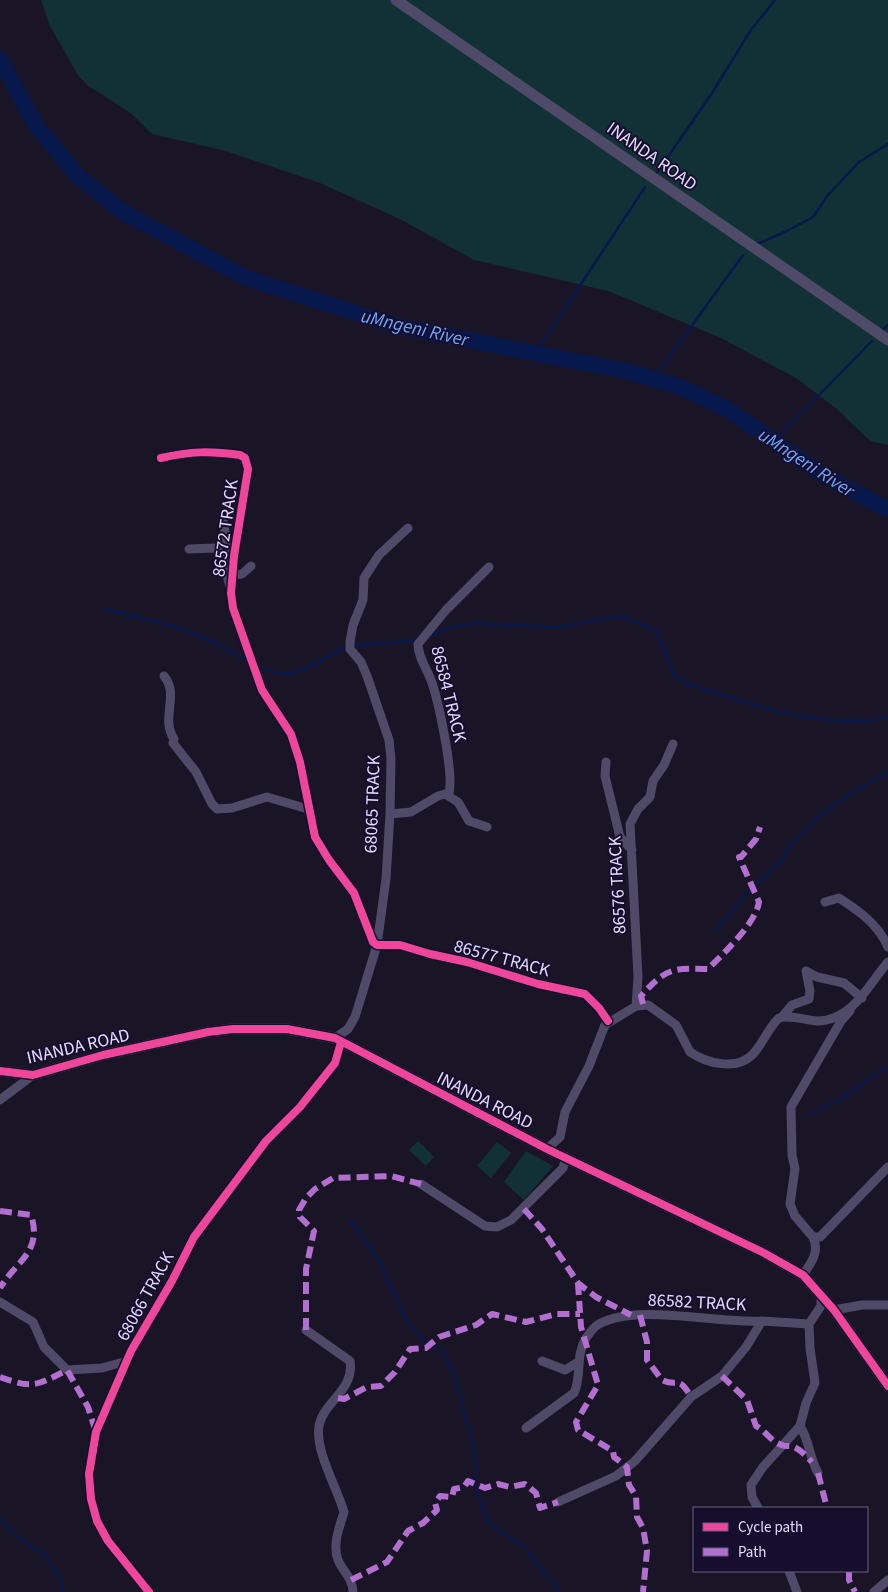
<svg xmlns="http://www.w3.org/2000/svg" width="888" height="1592" viewBox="0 0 888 1592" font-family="'Source Sans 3',sans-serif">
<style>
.green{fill:#123136}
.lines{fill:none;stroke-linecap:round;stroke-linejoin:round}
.stream{stroke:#07184c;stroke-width:2.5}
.river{stroke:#07184c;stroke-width:16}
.minor{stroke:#4f4a67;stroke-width:9}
.tertiary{stroke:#4f4a67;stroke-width:11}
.quiet{stroke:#b36fd0;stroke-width:6;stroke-dasharray:12 6;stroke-linecap:butt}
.cycleway-casing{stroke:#170e2d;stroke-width:11}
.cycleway{stroke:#ed469a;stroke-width:8}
.labels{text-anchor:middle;stroke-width:4;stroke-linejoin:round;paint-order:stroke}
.street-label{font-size:18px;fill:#e3dbff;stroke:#170e2d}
.water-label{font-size:19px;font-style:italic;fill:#69a8ff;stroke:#170e2d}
</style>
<rect width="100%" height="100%" fill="#1a1526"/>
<!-- green -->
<path class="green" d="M41,0H888V445L870,441L837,409L796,378L719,337L608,291L474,260L402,220L320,183L226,151L152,134L131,113L87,85L78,75L50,26Z
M418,1141L434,1157L426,1166L409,1150Z
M497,1142L511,1153L491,1178L477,1166Z
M526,1151L553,1166L524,1200L504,1182Z"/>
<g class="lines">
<!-- stream -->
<path class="stream" d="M656,174L712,93L751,30L775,0
M757,244L787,231L813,217L828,195L859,162L888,144
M883,330L888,325
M535,354L645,187
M653,379L743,255
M774,441L872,341
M106,609L176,627L218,644L249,662
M429,636L445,629L473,623L557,627L622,616L657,631L674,675L688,684C751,704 820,730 888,718
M352,646L419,640
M256,665C295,686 312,662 347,647
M715,932L744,896L781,861L793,843L817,818L851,793L888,772
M811,1114L842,1098L888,1066
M349,1219L379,1260L406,1321L423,1340L444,1353L453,1373L470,1432L476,1464L474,1482L488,1523L524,1547L560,1592
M0,1518L17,1537L43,1553L59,1576L64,1592"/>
<!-- river -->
<path class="river" d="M0,59L36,126L79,177L123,212L246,278L397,326L626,371L680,387L727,409L820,473L888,510"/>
<!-- minor -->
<path class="minor" d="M161,458C191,451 210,451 240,455L245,458L248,469L234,556L231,593L233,608L262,690L291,734L300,762L315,837L329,860L354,893L373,942L377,945H400L430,954L467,962L538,984L585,994L599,1008L608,1021
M223,521L233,575L242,574L251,566
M189,549L215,548L220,553L230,586
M164,676C180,695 160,718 174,739L173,743L196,772L212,804L217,809L232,808L267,797L308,809
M606,762L605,776L620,837L632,850
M445,794L458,802L469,821L487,827
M390,814L411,812L438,796L449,793C454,774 439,704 432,683C428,670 418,658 418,644L446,610L489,567
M825,902L839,898C859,911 878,924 888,947
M636,1006L638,977L630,824L638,809L650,797L653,781L664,765L673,744
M782,1017L792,1005L809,999L810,991L806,971L817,977L844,983L862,998
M335,1038L348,1029L355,1017L377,945L386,879L390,814L391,759L389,740L367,676L361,662L350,649V642L353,625L363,600L364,578L379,555L408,528
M0,1100L33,1075
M547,1149L560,1137L565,1112L589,1066L605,1025L636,1006L648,1005L676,1025L690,1052C706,1063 736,1071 752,1055C763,1044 768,1028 779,1018C791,1014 806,1021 818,1021C853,1020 869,984 888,962
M421,1184L485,1226L497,1227L511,1220L563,1168L566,1157
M813,1237L795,1216L790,1204L795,1169L792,1155L791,1107L841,1021L850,1011
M803,1275C811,1263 820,1252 813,1237H820L888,1167
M0,1302L33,1322L44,1347L67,1370L102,1368L127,1361
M834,1310L862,1305H888
M306,1330L350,1361C355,1390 323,1402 319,1426C315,1452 337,1487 344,1512C340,1526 332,1544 338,1560C343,1572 352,1576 353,1592
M542,1361L565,1370L578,1362
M800,1426C810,1442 809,1457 818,1473
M526,1428L574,1393C582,1377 575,1356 586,1338C590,1333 593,1327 599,1324C638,1303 716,1324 762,1321
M558,1502L616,1476L635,1461L691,1397L722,1376L746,1347L762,1321L809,1324
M758,1508L752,1497L751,1485L763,1467L800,1426L806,1403L815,1383L810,1348L809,1324L821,1306V1296
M789,1571L797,1592
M149,1592L108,1541L97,1521L91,1499L89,1474L96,1432L131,1351L172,1281L194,1237L266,1141L300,1107L335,1063L341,1042
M874,1592L888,1580"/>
<!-- tertiary -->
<path class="tertiary" d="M396,0L888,340
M0,1071L33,1075L103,1055L208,1032L233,1029H287L335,1038L547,1149L764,1253L803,1275L834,1310L888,1386"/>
<!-- quiet -->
<path class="quiet" d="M643,1004L641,996C666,968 672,968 708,969C724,953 756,923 759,902L739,857H741L756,839L760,827
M524,1209L542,1229L578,1283L596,1297L631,1315
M0,1211L31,1215C43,1252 16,1261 0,1288
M578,1283L581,1327L598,1385L576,1422L578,1430L613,1451L614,1457L627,1467L629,1485L636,1496L637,1517L643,1528L647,1551L643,1592
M640,1315L647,1342V1360L662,1380C678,1388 678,1374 691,1397
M306,1330V1269L314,1231L300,1217L299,1210L306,1198L315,1189L333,1178L391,1176L421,1184
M722,1376L747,1400L756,1426C766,1431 771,1442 782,1445C785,1447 790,1445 794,1447C801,1450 806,1456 812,1462
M0,1377C33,1389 36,1386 67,1370L88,1407L96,1432
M338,1398L344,1399L367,1387L381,1386L395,1372L410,1349L426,1348L439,1337L476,1325L492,1314L526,1322L557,1314H580
M818,1473L827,1508
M849,1571V1580L855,1592
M351,1580L387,1562L408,1531L423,1523L437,1510L435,1503L440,1496L452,1497L454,1489L464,1487L468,1481L485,1488L498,1484L510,1487L525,1484L536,1493L540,1508L558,1502"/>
<defs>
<path id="cycleway" d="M161,458C191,451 210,451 240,455L245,458L248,469L234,556L231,593L233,608L262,690L291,734L300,762L315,837L329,860L354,893L373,942L377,945H400L430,954L467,962L538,984L585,994L599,1008L608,1021
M0,1071L33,1075L103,1055L208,1032L233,1029H287L335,1038L547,1149L764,1253L803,1275L834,1310L888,1386
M149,1592L108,1541L97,1521L91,1499L89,1474L96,1432L131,1351L172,1281L194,1237L266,1141L300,1107L335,1063L341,1042"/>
</defs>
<!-- cycleway casing -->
<use href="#cycleway" class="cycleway-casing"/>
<!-- cycleway -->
<use href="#cycleway" class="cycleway"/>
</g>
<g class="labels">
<!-- street labels -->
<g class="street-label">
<text transform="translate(652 156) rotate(35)" y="6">INANDA ROAD</text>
<text transform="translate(225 528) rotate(-82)" y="6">86572 TRACK</text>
<text transform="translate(449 694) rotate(76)" y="6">86584 TRACK</text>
<text transform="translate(372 804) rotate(-88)" y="6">68065 TRACK</text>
<text transform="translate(617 885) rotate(-93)" y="6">86576 TRACK</text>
<text transform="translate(502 958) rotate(15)" y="6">86577 TRACK</text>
<text transform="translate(78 1046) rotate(-13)" y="6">INANDA ROAD</text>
<text transform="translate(485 1100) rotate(27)" y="6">INANDA ROAD</text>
<text transform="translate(145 1296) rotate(-61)" y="6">68066 TRACK</text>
<text transform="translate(697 1302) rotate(3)" y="6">86582 TRACK</text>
</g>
<!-- water labels -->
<g class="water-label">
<text transform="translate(415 327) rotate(13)" y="7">uMngeni River</text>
<text transform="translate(807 462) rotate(33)" y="7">uMngeni River</text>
</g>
</g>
<!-- legend -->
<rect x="693" y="1507" width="175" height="65" fill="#170e2d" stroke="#696081"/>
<rect x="703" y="1523" width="25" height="8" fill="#ed469a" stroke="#696081"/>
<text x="738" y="1532" font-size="15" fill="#e3dbff">Cycle path</text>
<rect x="703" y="1548" width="25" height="8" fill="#b36fd0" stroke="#696081"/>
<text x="738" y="1557" font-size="15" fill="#e3dbff">Path</text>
</svg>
